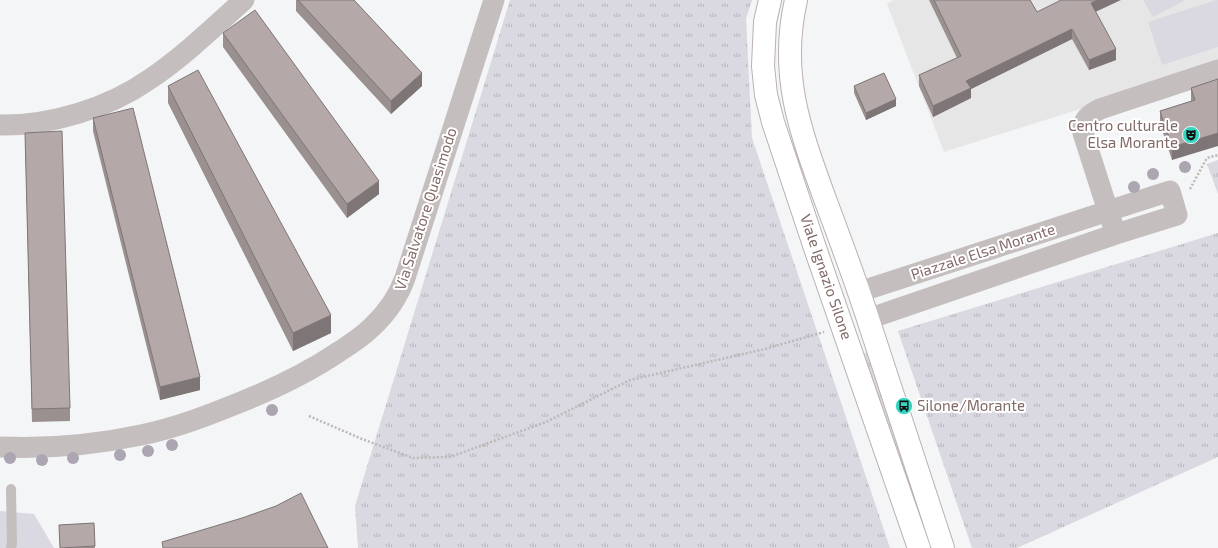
<svg xmlns="http://www.w3.org/2000/svg" width="1218" height="548" viewBox="0 0 1218 548" font-family="'Exo 2',sans-serif">
<style>
.built{fill:#e7e6e7}
.grass{fill:url(#grass-tufts)}
.park{fill:#dad8e0}
.lines{fill:none;stroke-linecap:round;stroke-linejoin:round}
.secondary-casing{stroke:#bab1b0;stroke-width:24}
.path{stroke:#bdb8b8;stroke-width:2.5;stroke-dasharray:2 2;stroke-linecap:butt}
.lane{stroke:#c5bebe;stroke-width:10}
.street{stroke:#c5bebe;stroke-width:21}
.secondary{stroke:#fff;stroke-width:22}
.tree{fill:#aba6b2}
.wall{fill:#9b9090}
.shaded-wall{fill:#7e7676}
.building{fill:#b4a8a8;stroke:#7e7676}
.labels{text-anchor:middle;stroke-width:4;stroke-linejoin:round;paint-order:stroke}
.poi-label{font-size:15px;fill:#826a68;stroke:#fff;text-anchor:end}
.street-label{font-size:15px;fill:#826a68;stroke:#fff}
</style>
<defs>
<pattern id="grass-tufts" width="24" height="20" patternUnits="userSpaceOnUse"><rect width="24" height="20" fill="#dad8e0"/><path d="M3 7l-1-3M5 7V3M7 7l1-3M15 17l-1-3M17 17v-4M19 17l1-3" fill="none" stroke="#b6b3b9"/></pattern>
</defs>
<rect width="100%" height="100%" fill="#f4f5f6"/>
<!-- built -->
<path class="built" d="M893,0H1218V60L1118,97L944,152L887,4Z"/>
<!-- grass -->
<path class="grass" d="M510,0H752L746,19L752,138L890,548H358L355,506Z
M1218,160V194L1207,164Z
M1218,233V457L1017,548H972L898,331Z
M867,352L933,548H928L862,354Z"/>
<!-- park -->
<path class="park" d="M1143,0H1183L1184,1L1153,17Z
M1216,0H1218V47L1162,65L1148,22Z
M0,511L34,514L54,548H0Z"/>
<g class="lines">
<defs>
<path id="secondary" d="M770,0L765,22L763,66L766,95L773,122L815,248L919,548
M796,0C779,75 800,130 825,199C840,239 855,279 868,319C893,395 918,472 943,548"/>
</defs>
<!-- secondary casing -->
<use href="#secondary" class="secondary-casing"/>
<!-- path -->
<path class="path" d="M1190,189L1207,158L1218,155
M309,416L362,439L413,458L450,457L546,422L630,380L765,349L824,332"/>
<!-- lane -->
<path class="lane" d="M11,548L12,543L11,489"/>
<!-- street -->
<path class="street" d="M0,125C50,126 109,108 150,79C184,56 214,27 244,0
M1116,234L1177,215L1170,191L1108,211L1083,133C1081,120 1090,114 1100,109L1218,70
M859,292L1108,211L1116,234L868,319
M0,447C48,449 94,445 141,435C176,428 209,415 241,402C276,388 309,372 340,351C351,344 362,337 372,327C387,313 398,297 405,278L494,0"/>
<!-- secondary -->
<use href="#secondary" class="secondary"/>
</g>
<!-- trees -->
<g class="tree">
<circle cx="1185" cy="167" r="6"/>
<circle cx="1153" cy="174" r="6"/>
<circle cx="1134" cy="187" r="6"/>
<circle cx="272" cy="410" r="6"/>
<circle cx="172" cy="445" r="6"/>
<circle cx="148" cy="451" r="6"/>
<circle cx="120" cy="455" r="6"/>
<circle cx="10" cy="458" r="6"/>
<circle cx="73" cy="458" r="6"/>
<circle cx="42" cy="460" r="6"/>
</g>
<!-- wall -->
<path class="wall" d="M296,0H354L422,86L391,114L296,11Z
M929,0H1030L1037,12H1095L1116,60L1089,70L1072,39L971,89V98L933,117L919,86V75L957,58Z
M223,33L379,194L347,218L223,47Z
M1218,79L1172,160L1160,124V111L1191,101V88Z
M168,86L331,333L293,351L168,103Z
M854,86L896,106L866,120L854,93Z
M93,118L200,390L160,400L93,131Z
M25,133L70,408V421L32,422Z
M94,523L95,548H60L59,525Z"/>
<!-- shaded-wall -->
<path class="shaded-wall" d="M1098,0H1121L1091,14V3Z
M1072,29V39L971,89V98L933,117V106L966,81Z
M1116,49V60L1089,70V60Z
M422,73V86L391,114V101Z
M896,99V106L866,120V113Z
M1218,133V146L1172,160V147Z
M379,181V194L347,218V204Z
M331,315V333L293,351V333Z
M200,377V390L160,400V387Z"/>
<!-- building -->
<path class="building" d="M298,0H354L422,73L391,101Z
M934,0H1030L1037,12L1061,0H1098L1091,3L1116,49L1089,60L1072,29L966,81L971,88L933,106L919,75L961,56Z
M255,10L379,181L347,204L223,33Z
M198,70L331,315L293,333L168,86Z
M884,73L896,99L866,113L854,86Z
M1218,79V133L1172,147L1160,111L1195,100L1191,88Z
M133,108L200,377L160,387L93,118Z
M62,131L70,408L32,409L25,133Z
M301,493L328,548H163L162,542L242,518L276,506Z
M94,523L95,546L60,548L59,525Z"/>
<!-- icons -->
<defs>
<symbol id="theatre-disc" viewBox="-11 -11 22 22"><circle r="9.5" fill="#35d5c1" stroke="#fff"/><path d="M-5-5.5Q0-4 5-5.5V0Q5 5 0 6Q-5 5-5 0ZM-3.3-2.5H-1v1.5H-3.3ZM1-2.5H3.3v1.5H1ZM-2.8 1Q0 5.5 2.8 1Z" fill="#111"/></symbol>
<symbol id="bus-disc" viewBox="-11 -11 22 22"><circle r="9.5" fill="#35d5c1" stroke="#fff"/><path d="M-5-6H5V4H4V6H2V4H-2V6H-4V4H-5ZM-3.5-4V0h7V-4ZM-3.5 1.2v1.5H-2V1.2ZM2 1.2v1.5H3.5V1.2Z" fill="#111"/></symbol>
</defs>
<g fill-rule="evenodd">
<use href="#theatre-disc" x="1181" y="125" width="20" height="20"/>
<use href="#bus-disc" x="894" y="396" width="20" height="20"/>
</g>
<g class="labels">
<!-- poi labels -->
<g class="poi-label">
<text x="1178" y="131">Centro culturale<tspan x="1178" dy="17">Elsa Morante</tspan></text>
<text x="917" y="411" text-anchor="start">Silone/Morante</text>
</g>
<!-- street labels -->
<g class="street-label">
<text transform="translate(426 209) rotate(-72)" y="5">Via Salvatore Quasimodo</text>
<text transform="translate(983 252) rotate(-18)" y="5">Piazzale Elsa Morante</text>
<text transform="translate(826 277) rotate(71)" y="5">Viale Ignazio Silone</text>
</g>
</g>
</svg>
